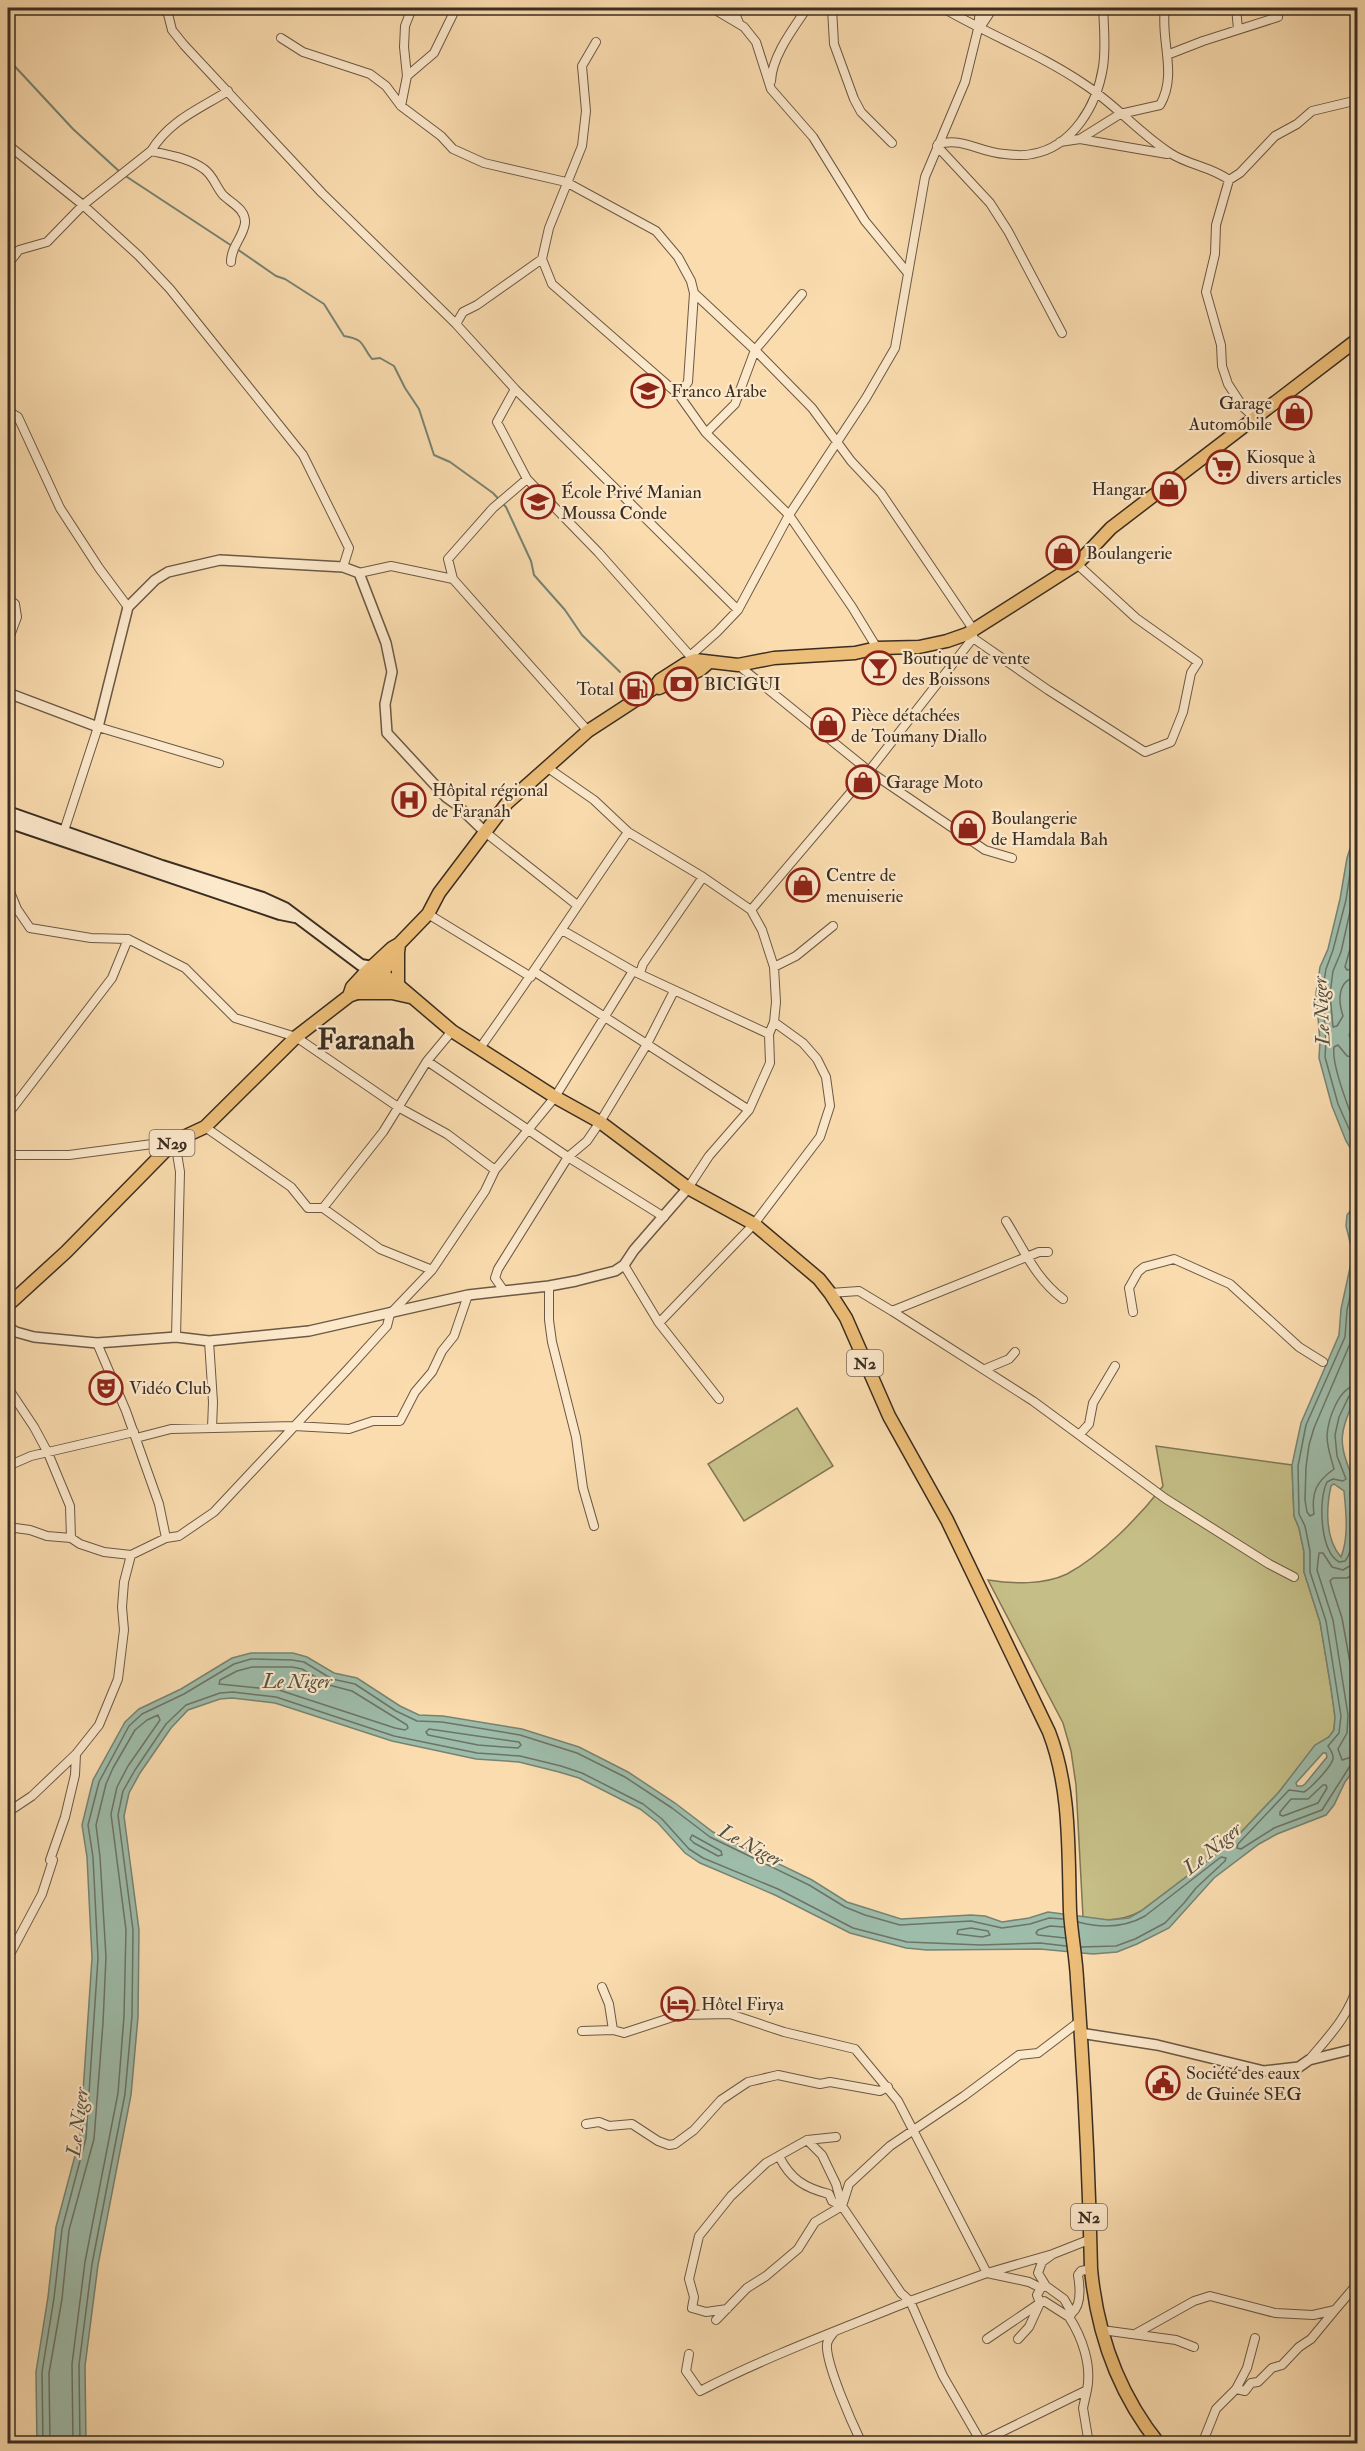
<svg xmlns="http://www.w3.org/2000/svg" width="1365" height="2451" viewBox="0 0 1365 2451" font-family="'IM FELL Double Pica',serif">
<style>
.green{fill:#c5be86;stroke:#807654;stroke-width:1.5}
.water{fill:#9ebcaa;stroke:#768373;stroke-width:1.5;fill-rule:evenodd}
.lines{fill:none;stroke-linecap:round;stroke-linejoin:round}
.shore{stroke:#6c7466;stroke-width:1.5}
.stream{stroke:#768373;stroke-width:2}
.minor-casing{stroke:#6a5944;stroke-width:10}
.tertiary-casing{stroke:#6a5944;stroke-width:12}
.secondary-casing{stroke:#3a2d21;stroke-width:14}
.primary-casing{stroke:#3a2d21;stroke-width:15}
.trunk-casing{stroke:#3a2d21;stroke-width:15}
.minor{stroke:#fce8cb;stroke-width:8}
.tertiary{stroke:#fce8cb;stroke-width:9}
.secondary{stroke:#fce8cb;stroke-width:10}
.primary{stroke:#edbe78;stroke-width:12}
.trunk{stroke:#edbe78;stroke-width:12}
.labels{text-anchor:middle;stroke-width:4.5;stroke-linejoin:round;paint-order:stroke}
.shield{fill:#fce8cb;stroke:#746554;stroke-width:1.5}
.shield-label{font-size:16px;font-weight:bold;fill:#3a2d21}
.poi-label{font-size:18px;fill:#3a2d21;stroke:#fce8cb;text-anchor:start}
.water-label{font-size:20px;font-style:italic;fill:#535143;stroke:#fce8cb}
.town-label{font-size:30px;font-weight:bold;fill:#3a2d21;stroke:#fce8cb}
</style>
<rect width="100%" height="100%" fill="#fadcaf"/>
<filter id="stains"><feTurbulence type="fractalNoise" baseFrequency=".00333" numOctaves="4"/><feColorMatrix values="0 0 0 0 .2 0 0 0 0 .09 0 0 0 0 .02 0 0 0 .5 -.17"/></filter>
<radialGradient id="worn" r=".72"><stop offset=".6" stop-color="#630" stop-opacity="0"/><stop offset="1" stop-color="#630" stop-opacity=".3"/></radialGradient>
<!-- green -->
<path class="green" d="M797,1408L833,1466L744,1521L708,1464Z
M1156,1446L1292,1465L1294,1516L1299,1528L1304,1552V1572L1320,1622L1331,1688L1335,1717L1334,1730L1329,1737L1315,1746L1279,1792L1231,1843L1141,1911C1123,1921 1103,1922 1083,1917L1076,1785L1071,1751L1063,1723L988,1580C1012,1584 1044,1585 1067,1574C1102,1555 1139,1517 1163,1486Z"/>
<!-- water -->
<path class="water" d="M1357,827L1358,983C1352,993 1354,1002 1357,1012C1357,1013 1357,1027 1358,1031L1353,1026L1349,1035L1352,1042L1357,1045V1183L1351,1149L1346,1141L1332,1106L1319,1058L1320,1042L1316,993L1320,967L1328,949L1340,899L1347,858Z
M1357,1202V1393C1337,1439 1338,1441 1356,1487L1357,1766L1345,1782L1334,1805L1326,1815L1277,1834L1259,1844L1214,1878L1169,1928L1137,1944L1117,1952L1093,1954L1040,1949L927,1950L906,1948L850,1933L775,1895L700,1863L685,1853L658,1823L640,1809L579,1778L559,1772L519,1762L476,1759L392,1741L275,1703L232,1698L220,1699L188,1710L171,1728L140,1773L129,1793L124,1816L139,1930L138,2017L131,2095L98,2265L85,2366L86,2443L37,2444L36,2372L48,2297L56,2227L80,2137L92,1958L87,1857L82,1825L93,1780L125,1722L139,1709L181,1689L232,1658L251,1653H293L307,1657L334,1673L357,1678L400,1706L419,1715L443,1716L522,1729L579,1747L628,1772L675,1803L713,1832L812,1880L847,1902L901,1919L971,1915L985,1916L1002,1922L1029,1918L1048,1912L1109,1920L1129,1918L1141,1911L1231,1843L1279,1792L1315,1745L1329,1737L1334,1730L1335,1717L1331,1688L1320,1622L1304,1572V1552L1299,1528L1294,1516L1292,1465L1301,1423L1339,1335L1341,1309L1353,1254L1346,1226L1347,1215ZM1334,1484L1344,1491C1346,1512 1349,1537 1341,1557C1325,1539 1326,1508 1331,1486ZM1323,1753H1326L1327,1757L1305,1784L1302,1786H1297L1296,1783Z"/>
<g class="lines">
<!-- shore -->
<path class="shore" d="M1358,846L1352,859L1346,900L1333,950L1326,969L1322,993L1326,1041L1325,1057L1338,1104L1358,1149
M1358,876L1341,952L1333,971L1330,994L1333,1027L1337,1026L1343,1016C1338,1001 1337,979 1358,977
M1358,920L1345,967L1347,970L1358,968
M1358,1058L1347,1056L1338,1045L1334,1047C1331,1066 1351,1113 1358,1134
M1358,1261L1347,1310L1345,1337L1306,1425L1298,1466L1299,1514L1305,1526L1310,1551V1572L1326,1621L1341,1716L1339,1733L1328,1746C1330,1749 1334,1754 1333,1759C1331,1767 1311,1788 1304,1792L1289,1790L1238,1844L1237,1848L1241,1849L1274,1828L1322,1810L1350,1766L1358,1763
M1358,1299L1352,1339L1314,1428L1309,1445L1306,1467L1305,1500L1307,1512L1310,1516L1314,1514C1311,1492 1317,1481 1334,1469C1331,1458 1327,1447 1327,1436C1328,1419 1339,1386 1358,1385
M1358,1393L1349,1396L1339,1417L1335,1435L1337,1456L1346,1479L1343,1481L1333,1479L1327,1482C1318,1500 1320,1551 1339,1562L1345,1561C1357,1547 1352,1511 1350,1493L1352,1490H1358
M1358,1548L1353,1564L1343,1570L1332,1567L1323,1553H1319L1317,1570L1333,1620L1348,1715L1347,1733L1338,1749L1342,1760L1358,1755
M1358,1572L1347,1578H1333L1330,1581L1342,1618L1354,1685L1357,1718L1353,1743L1358,1746
M252,1667H292L302,1669L329,1685L352,1691L407,1725L408,1728L405,1730L395,1728L279,1690L219,1684L220,1680L237,1671Z
M429,1729L519,1742L521,1745L518,1748L478,1745L428,1735L426,1732Z
M1323,1785H1326L1327,1788L1318,1803L1283,1816L1280,1815V1812L1291,1799H1308Z
M692,1835L721,1851L722,1855L718,1856L694,1843L690,1839Z
M1078,1922C1101,1928 1124,1928 1145,1916L1221,1857L1226,1858L1225,1861L1196,1888L1184,1903L1165,1923L1135,1939L1116,1946L1081,1947
M1064,1927L1050,1926L1038,1930L1036,1933L1038,1935L1065,1938
M971,1928L988,1931L990,1935L982,1937L957,1934L958,1930Z
M43,2444L42,2372L54,2298L62,2229L86,2138L98,1958L93,1857L88,1825L99,1782L129,1726L142,1714L184,1694L234,1664L251,1659L292,1660L304,1662L332,1679L355,1684L396,1711L417,1721L442,1722L520,1735L577,1753L625,1777L672,1808L710,1837L809,1885L845,1907L865,1915L900,1925L971,1921L1002,1928L1030,1924L1049,1918L1063,1919
M50,2444L49,2373L62,2299L69,2230L94,2139L103,2023L106,1957L100,1857L96,1825L106,1784L113,1768L135,1730L147,1720L158,1715L160,1720L128,1766L117,1787L111,1814L126,1930L124,2016L118,2093L85,2262L72,2364L73,2444
M80,2444L79,2365L92,2264L125,2094L132,2016L133,1930L118,1815L123,1791L135,1770L166,1724L186,1705L220,1693L233,1692L276,1697L394,1736L477,1753L520,1756L561,1766L582,1773L643,1804L662,1819L689,1849L703,1858L778,1889L853,1928L907,1942L981,1945L1040,1943L1066,1946"/>
<!-- stream -->
<path class="stream" d="M8,59L73,129L120,172
M124,175L232,246
M237,249L276,276L285,279L324,304L344,336C366,340 360,344 372,359L380,358L394,366L405,388L419,409L434,455L450,462L493,493L506,507L531,561L534,575L565,610L582,635L620,672"/>
<defs>
<path id="minor" d="M162,8L168,14L172,30L184,45L322,193L456,324L515,389L738,610
M712,8L744,27L756,42L771,89L813,137L865,221L907,272
M733,8L739,23
M832,8L834,44L854,99L861,112L892,143
M943,8C989,35 1040,54 1084,84C1115,104 1139,133 1170,153C1188,165 1212,167 1229,180L1240,173L1275,136L1297,124L1312,111L1358,100
M1236,8L1238,29
M979,29L993,8
M281,38L303,52L370,74L386,86L401,106L441,136L453,149L484,163L566,182L656,231L678,257L691,281L694,293L755,350L812,408L851,461L881,493L973,629V638L1048,690L1145,752L1171,742L1183,712L1191,673L1198,662L1136,618L1077,564
M1167,55L1203,41L1278,17
M407,76L434,53L456,8
M771,81C772,56 793,29 807,8
M401,106L407,76L404,47L405,26L412,8
M1080,139L1167,154
M1060,142L1080,139L1120,114L1160,105C1178,74 1160,41 1165,8
M938,144C965,137 979,153 1005,154C1013,155 1024,156 1032,154C1073,147 1097,105 1103,67C1106,47 1104,27 1103,8
M8,145L83,205L139,256L170,289L303,455L349,548L343,567
M937,146L990,203L1008,231L1062,333
M151,151C170,120 198,110 228,91
M1229,180L1216,225L1215,254L1206,292L1221,345L1222,366L1228,384L1243,407L1256,419
M542,259L552,284L679,395L706,433L789,515L852,607L877,648
M8,264L19,250L47,242L83,205L151,151C168,155 189,158 204,169C213,175 216,187 223,195C231,203 246,209 245,223C243,238 231,246 231,262
M456,324L463,312L477,305L542,259L549,228L582,146L586,111L582,66L596,42
M515,389L497,422L527,479L598,552L692,658
M679,395L688,382L694,293
M8,411L18,417L60,508L99,568L128,607
M706,433L735,404L755,350L802,294
M527,479L493,508L448,559L453,579L588,731
M359,573L391,566L453,579
M8,598L15,604L17,617L8,641
M690,656L717,632L738,610L789,515L866,398L895,348L925,177L965,82L978,29L980,8
M738,665L869,771L985,850L1012,858
M548,768L594,800L628,832L703,877L751,910
M485,832L577,905
M63,834L98,727L219,763
M8,887L17,909L30,928L91,938L128,939L185,968L235,1018L296,1037L398,1107L447,1134L495,1170
M428,914L531,977
M562,930L633,971L769,1034
M774,967L796,956L833,926
M535,972L749,1110
M640,973L643,964L703,877
M480,1048C531,977 578,904 628,832
M427,1061L568,1157L664,1217
M8,1114L112,978L128,939
M205,1127L291,1187L308,1208H323L383,1132L427,1061L452,1031
M8,1155H69L175,1141L180,1172L176,1337
M688,1188L709,1156L749,1110L770,1063L769,1034L774,1022L776,1002L774,967L762,930L751,910L869,771L973,638
M323,1208L380,1249L432,1270
M1006,1221C1024,1250 1036,1279 1063,1299
M624,1265L659,1323L719,1399
M549,1286V1320L552,1342L576,1437L583,1488L594,1526
M504,1291L495,1278L498,1269L568,1157L587,1141L600,1122L647,1044L674,991
M830,1293L859,1291L892,1311L1033,1401L1166,1499L1269,1564L1294,1577
M892,1311L1039,1252H1048
M1133,1312L1129,1288L1138,1272L1144,1267L1174,1259L1230,1284L1299,1347L1323,1362
M659,1323L754,1224L820,1137L830,1106L826,1077L817,1059L803,1043L774,1022
M209,1341L213,1402L212,1428
M97,1343L126,1411L159,1504L166,1538
M985,1369L1009,1359L1015,1352
M8,1388L34,1427L48,1453L70,1506L71,1538
M1080,1434L1089,1424L1093,1403L1115,1366
M136,1438L171,1429L294,1426L349,1429L373,1421H400L415,1392L432,1372L442,1351L454,1336L468,1295
M8,1466L31,1456L134,1432
M8,1527L30,1530L47,1536L71,1538L80,1544L104,1552L131,1555L166,1538L179,1536L214,1512L348,1369L387,1326L390,1314L432,1270L485,1191L495,1170L555,1097L633,971
M8,1812L32,1796L76,1754
M8,1958L42,1894L53,1860H50L65,1817L75,1775L76,1754L99,1725L118,1679L124,1630L122,1607L124,1582L131,1555
M602,1987L609,2004L613,2030
M582,2031L613,2030L624,2033L679,2015L730,2014L784,2032L855,2049L898,2101L987,2273L1029,2282L1041,2288L1046,2286
M1309,2060C1329,2036 1349,2016 1358,1984
M586,2124L599,2122L609,2126L632,2124L658,2141L669,2145L675,2144L694,2130L721,2100L748,2082L778,2075L820,2084L830,2082L880,2091L888,2087
M807,2140L822,2155L836,2184L842,2206L901,2293L910,2301L987,2273L1053,2254L1091,2239
M779,2156C790,2179 805,2188 829,2194L832,2201L842,2206
M727,2309L706,2312L692,2308L694,2297L689,2279L699,2236L731,2196L766,2163L807,2140L836,2137
M1072,2313C1082,2305 1080,2287 1078,2275L1081,2271L1091,2269
M716,2320L747,2288L766,2276L798,2249L815,2222L842,2206L849,2184L890,2146L964,2096L1019,2055L1038,2053L1080,2021
M1102,2330L1176,2340L1194,2347
M834,2332C831,2336 828,2339 827,2344C825,2363 853,2425 862,2444
M1135,2334L1194,2301L1210,2296L1275,2313L1313,2315L1335,2310L1358,2283
M987,2339L1040,2303L1037,2295L1041,2288
M1018,2339L1029,2327L1040,2303L1044,2301L1069,2317
M689,2354L686,2371L700,2391C768,2356 839,2330 910,2301L943,2376L981,2442L1087,2390C1092,2365 1082,2337 1069,2317L1072,2313L1064,2299L1046,2286L1038,2273L1042,2262L1053,2254
M1236,2389L1245,2391L1251,2383L1258,2382L1272,2368L1282,2365L1299,2347L1311,2339L1335,2310
M1087,2390L1083,2408L1089,2444
M1202,2444L1216,2409L1236,2389L1247,2368L1255,2338"/>
<path id="tertiary" d="M8,693L98,727L128,607L155,580L168,572L220,560L343,567L359,573L386,643L392,672L385,704L387,733L446,797L456,804L485,832
M8,1327L16,1332L34,1337L97,1343L176,1337L209,1341L309,1331L468,1295L549,1286L576,1281L615,1271L624,1265L634,1250L688,1188
M1080,2033L1157,2045L1264,2071L1299,2067L1309,2060L1358,2048"/>
<path id="secondary" d="M8,812L162,866L263,898L285,908L361,965L372,967
M8,822L280,914L295,917"/>
<path id="primary" d="M349,996L352,987L364,974
M8,1305L66,1252L175,1141L205,1127L296,1037L349,996L357,993L375,981"/>
<path id="trunk" d="M659,688L700,670L708,663
M372,967L398,985L452,1031L555,1097L600,1122L688,1188L754,1224L819,1279L830,1293L846,1318L889,1416L947,1520L1049,1732C1071,1789 1068,1851 1070,1911C1071,1933 1076,1956 1077,1979C1084,2075 1089,2172 1091,2269C1097,2333 1118,2393 1159,2444
M378,978L398,953L399,944
M398,985V953
M357,993H392
M410,997L392,993L364,974L392,948L399,944L428,914L439,893L507,803L588,731L654,688L660,680L685,664L695,660L738,665L774,658L855,653L877,648L919,647L947,641L967,634L1077,564L1111,528L1358,339"/>
</defs>
<!-- minor casing -->
<use href="#minor" class="minor-casing"/>
<!-- tertiary casing -->
<use href="#tertiary" class="tertiary-casing"/>
<!-- secondary casing -->
<use href="#secondary" class="secondary-casing"/>
<!-- primary casing -->
<use href="#primary" class="primary-casing"/>
<!-- trunk casing -->
<use href="#trunk" class="trunk-casing"/>
<!-- minor -->
<use href="#minor" class="minor"/>
<!-- tertiary -->
<use href="#tertiary" class="tertiary"/>
<!-- secondary -->
<use href="#secondary" class="secondary"/>
<!-- primary -->
<use href="#primary" class="primary"/>
<!-- trunk -->
<use href="#trunk" class="trunk"/>
</g>
<!-- icons -->
<defs>
<symbol id="school-ring" viewBox="-11 -11 22 22"><circle r="9.5" fill="#fce8cb" stroke="#8f2418" stroke-width="1.5"/><path d="M0-5L7-2L0 1L-7-2ZM-4 1L0 2.5L4 1V4Q0 6-4 4Z" fill="#8f2418"/></symbol>
<symbol id="shop-ring" viewBox="-11 -11 22 22"><circle r="9.5" fill="#fce8cb" stroke="#8f2418" stroke-width="1.5"/><path d="M-5-2.5h2.3a2.7 3.5 0 0 1 5.4 0H5L5.5 6h-11ZM-1.5-2.5h3a1.5 2.3 0 0 0-3 0Z" fill="#8f2418"/></symbol>
<symbol id="supermarket-ring" viewBox="-11 -11 22 22"><circle r="9.5" fill="#fce8cb" stroke="#8f2418" stroke-width="1.5"/><path d="M-6-5.5h2.5l.6 2H6L4.5 2H-2.5L-4.4-4H-6ZM-1.5 3.2a1.3 1.3 0 1 0 .1 0ZM3 3.2a1.3 1.3 0 1 0 .1 0Z" fill="#8f2418"/></symbol>
<symbol id="bar-ring" viewBox="-11 -11 22 22"><circle r="9.5" fill="#fce8cb" stroke="#8f2418" stroke-width="1.5"/><path d="M-6-5H6L.8 .8V4.5H3.5V6h-7V4.5H-.8V.8Z" fill="#8f2418"/></symbol>
<symbol id="bank-ring" viewBox="-11 -11 22 22"><circle r="9.5" fill="#fce8cb" stroke="#8f2418" stroke-width="1.5"/><path d="M-6-4H6V4H-6ZM0-2.3a2.3 2.3 0 1 0 0 4.6a2.3 2.3 0 1 0 0-4.6Z" fill="#8f2418"/></symbol>
<symbol id="fuel-ring" viewBox="-11 -11 22 22"><circle r="9.5" fill="#fce8cb" stroke="#8f2418" stroke-width="1.5"/><path d="M-5.5-6h7V0h2V4h1.3V-2.5L3-4.5l.8-.8L6-3V5H2.5V1h-1V6h-7ZM-4.2-4.7v3.2H.2V-4.7Z" fill="#8f2418"/></symbol>
<symbol id="hospital-ring" viewBox="-11 -11 22 22"><circle r="9.5" fill="#fce8cb" stroke="#8f2418" stroke-width="1.5"/><path d="M-5-5h3v3.5h4V-5h3V5h-3V1.5h-4V5h-3Z" fill="#8f2418"/></symbol>
<symbol id="theatre-ring" viewBox="-11 -11 22 22"><circle r="9.5" fill="#fce8cb" stroke="#8f2418" stroke-width="1.5"/><path d="M-5-5.5Q0-4 5-5.5V0Q5 5 0 6Q-5 5-5 0ZM-3.3-2.5H-1v1.5H-3.3ZM1-2.5H3.3v1.5H1ZM-2.8 1Q0 5.5 2.8 1Z" fill="#8f2418"/></symbol>
<symbol id="hotel-ring" viewBox="-11 -11 22 22"><circle r="9.5" fill="#fce8cb" stroke="#8f2418" stroke-width="1.5"/><path d="M-6-4.5h1.5V1H6V5H4.5V3h-9V5H-6ZM-4 0a1.8 1.8 0 1 1 3.6 0ZM.5 0V-2.5h3Q6-2.5 6 0Z" fill="#8f2418"/></symbol>
<symbol id="civic-ring" viewBox="-11 -11 22 22"><circle r="9.5" fill="#fce8cb" stroke="#8f2418" stroke-width="1.5"/><path d="M-.6-6.5H3V-4.5H.6V-3L4-1V1h2V6H-6V1h2V-1L-.6-3ZM-1.2 2.5V6h2.4V2.5Z" fill="#8f2418"/></symbol>
</defs>
<g fill-rule="evenodd">
<use href="#school-ring" x="629" y="372" width="38" height="38"/>
<use href="#shop-ring" x="1276" y="394" width="38" height="38"/>
<use href="#supermarket-ring" x="1204" y="448" width="38" height="38"/>
<use href="#shop-ring" x="1150" y="470" width="38" height="38"/>
<use href="#school-ring" x="519" y="483" width="38" height="38"/>
<use href="#shop-ring" x="1044" y="534" width="38" height="38"/>
<use href="#bar-ring" x="860" y="649" width="38" height="38"/>
<use href="#bank-ring" x="662" y="665" width="38" height="38"/>
<use href="#fuel-ring" x="618" y="670" width="38" height="38"/>
<use href="#shop-ring" x="809" y="706" width="38" height="38"/>
<use href="#shop-ring" x="844" y="763" width="38" height="38"/>
<use href="#hospital-ring" x="390" y="781" width="38" height="38"/>
<use href="#shop-ring" x="949" y="809" width="38" height="38"/>
<use href="#shop-ring" x="784" y="866" width="38" height="38"/>
<use href="#theatre-ring" x="87" y="1369" width="38" height="38"/>
<use href="#hotel-ring" x="659" y="1985" width="38" height="38"/>
<use href="#civic-ring" x="1144" y="2064" width="38" height="38"/>
</g>
<g class="labels">
<!-- shield labels -->
<g class="shield">
<rect x="149.5" y="1130" width="45" height="26" rx="4.5"/>
<rect x="847" y="1350" width="36" height="26" rx="4.5"/>
<rect x="1071" y="2204" width="36" height="26" rx="4.5"/>
</g>
<g class="shield-label">
<text x="172" y="1149">N29</text>
<text x="865" y="1369">N2</text>
<text x="1089" y="2223">N2</text>
</g>
<!-- poi labels -->
<g class="poi-label">
<text x="671" y="397">Franco Arabe</text>
<text x="1272" y="409" text-anchor="end">Garage<tspan x="1272" dy="21">Automobile</tspan></text>
<text x="1246" y="463">Kiosque à<tspan x="1246" dy="21">divers articles</tspan></text>
<text x="1146" y="495" text-anchor="end">Hangar</text>
<text x="561" y="498">École Privé Manian<tspan x="561" dy="21">Moussa Conde</tspan></text>
<text x="1086" y="559">Boulangerie</text>
<text x="902" y="664">Boutique de vente<tspan x="902" dy="21">des Boissons</tspan></text>
<text x="704" y="690">BICIGUI</text>
<text x="614" y="695" text-anchor="end">Total</text>
<text x="851" y="721">Pièce détachées<tspan x="851" dy="21">de Toumany Diallo</tspan></text>
<text x="886" y="788">Garage Moto</text>
<text x="432" y="796">Hôpital régional<tspan x="432" dy="21">de Faranah</tspan></text>
<text x="991" y="824">Boulangerie<tspan x="991" dy="21">de Hamdala Bah</tspan></text>
<text x="826" y="881">Centre de<tspan x="826" dy="21">menuiserie</tspan></text>
<text x="129" y="1394">Vidéo Club</text>
<text x="701" y="2010">Hôtel Firya</text>
<text x="1186" y="2079">Société des eaux<tspan x="1186" dy="21">de Guinée SEG</tspan></text>
</g>
<!-- water labels -->
<g class="water-label">
<text transform="translate(1321 1011) rotate(-93)" y="7">Le Niger</text>
<text x="297" y="1688">Le Niger</text>
<text transform="translate(751 1845) rotate(28)" y="7">Le Niger</text>
<text transform="translate(1212 1848) rotate(-40)" y="7">Le Niger</text>
<text transform="translate(77 2122) rotate(-83)" y="7">Le Niger</text>
</g>
<!-- town labels -->
<g class="town-label">
<text x="366" y="1049">Faranah</text>
</g>
</g>
<!-- margin -->
<rect width="1365" height="2451" fill="none" stroke="#fadcaf" stroke-width="30"/>
<rect x="9" y="9" width="1347" height="2433" fill="none" stroke="#3a2d21" stroke-width="3"/>
<rect x="15" y="15" width="1335" height="2421" fill="none" stroke="#3a2d21" stroke-width="1.5"/>
<rect width="100%" height="100%" filter="url(#stains)"/>
<rect width="100%" height="100%" fill="url(#worn)"/>
</svg>
